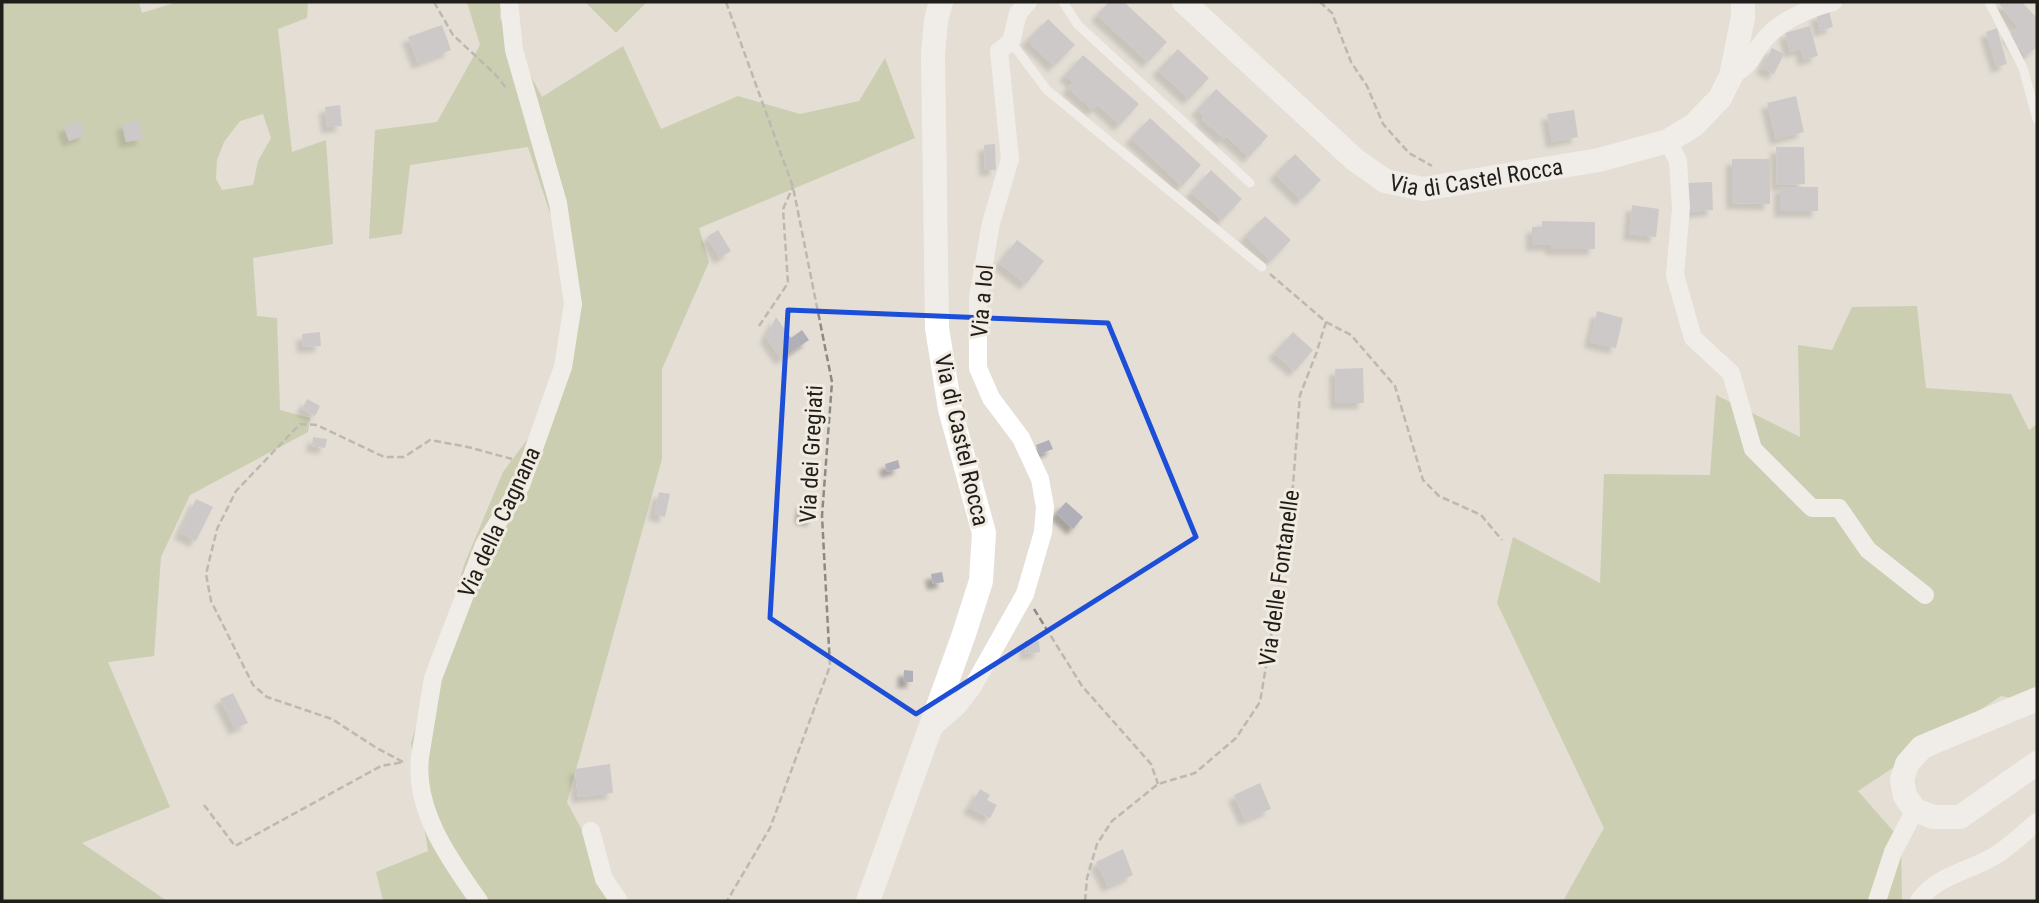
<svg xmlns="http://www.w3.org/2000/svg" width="2039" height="903" viewBox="0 0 2039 903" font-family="'Roboto Condensed',sans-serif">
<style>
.green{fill:#adbb84;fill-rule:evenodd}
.building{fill:#b1b0b9;filter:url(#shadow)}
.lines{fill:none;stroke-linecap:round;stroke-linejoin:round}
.path{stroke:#8e8a83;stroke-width:2.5;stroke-dasharray:7 3.5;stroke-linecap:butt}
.service{stroke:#fff;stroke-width:9}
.minor{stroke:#fff;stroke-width:18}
.secondary{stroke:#fff;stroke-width:24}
.marked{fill:none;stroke:#1d4ed8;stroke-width:5;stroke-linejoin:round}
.labels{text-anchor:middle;stroke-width:6;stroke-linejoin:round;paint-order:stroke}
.street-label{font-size:23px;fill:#201e1b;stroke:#f1ebe2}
</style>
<defs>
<filter id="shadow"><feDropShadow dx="-6" dy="6" stdDeviation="2" flood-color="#0004"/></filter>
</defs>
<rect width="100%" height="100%" fill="#e4ded5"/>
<!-- green -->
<path class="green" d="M2,2H139L142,13L177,2H308L307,18L278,29L292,152L326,140L333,244L253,258L257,316L277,318L280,410L310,418L308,432L190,495L161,557L154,656L108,662L170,807L82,843L167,901H2ZM263,114L271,138L258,161L253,185L222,190L216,179L217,160L224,142L240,121Z
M467,2H501L500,18L542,97L623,46L661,129L738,96L800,114L859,101L885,58L915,138L699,228L709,262L662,369V459L567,802L620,901H383L376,872L428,851L411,743L464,565L503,472L562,393L577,294L528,147L410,165L402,234L369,239L375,130L437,122L480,45Z
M585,2H647L616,33Z
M1917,306L1926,388L2011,394L2029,430L2037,424V703L2001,696L1858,791L1901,840L1902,901H1563L1604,828L1497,603L1513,537L1600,583L1604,474L1710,475L1716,395L1800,437L1798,345L1832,350L1852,307Z"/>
<!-- building -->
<path class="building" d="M1109,2H1124L1167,42L1148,62L1097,15Z
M2002,2H2022L2037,18V47L2026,56L2008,35L2018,27L1999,4Z
M1829,11L1833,27L1820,31L1816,15Z
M1048,19L1075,45L1054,66L1027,40Z
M442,25L451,50L418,63L408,37Z
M1810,26L1818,56L1804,60L1801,49L1790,52L1785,33Z
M1997,28L2007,64L1997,67L1986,32Z
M1772,48L1784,54L1774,74L1762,68Z
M1178,49L1209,78L1189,99L1158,70Z
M1083,55L1139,104L1120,125L1098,105L1093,110L1068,88L1073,82L1065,75Z
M1216,89L1268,136L1249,157L1226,136L1224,139L1202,119L1204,116L1197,110Z
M1796,96L1804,132L1776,139L1767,103Z
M340,105L342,126L327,127L325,107Z
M1574,110L1578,137L1552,142L1547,114Z
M1150,118L1201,165L1182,186L1131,138Z
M139,120L143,139L126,142L122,124Z
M80,121L85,135L69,141L64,127Z
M995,144L996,170H985L984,145Z
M1776,147H1804L1805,184L1777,185Z
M1295,154L1321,180L1301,200L1275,174Z
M1732,159H1770V204L1732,203Z
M1211,170L1242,199L1222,220L1191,192Z
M1712,182L1713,210L1686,212L1685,183Z
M1780,187H1818V211H1780Z
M1632,205L1659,209L1656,237L1629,234Z
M1265,216L1291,240L1271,261L1245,236Z
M1542,221L1595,222V249H1551V245H1532V227H1542Z
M718,230L731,251L720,258L707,237Z
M1017,240L1044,261L1026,284L999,263Z
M1597,311L1623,318L1616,348L1590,342Z
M776,317L791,338L802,330L809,340L781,359L766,337Z
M320,332L321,346L303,347L302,334Z
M1293,332L1313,350L1295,371L1274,353Z
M1363,368L1364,403H1336L1335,369Z
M307,399L320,406L315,416L302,409Z
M313,437L327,439L325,448L312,446Z
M1049,440L1053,449L1040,454L1036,445Z
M898,460L900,468L887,472L885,464Z
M659,492L670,494L665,517L654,514Z
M196,499L213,507L196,541L180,533Z
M803,502L816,504L813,520L801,518Z
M1066,502L1083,517L1073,529L1056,513Z
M942,572L944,582L933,584L931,574Z
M1025,641H1039L1040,652L1026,654Z
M904,670L913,671V682H903Z
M233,693L248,723L235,729L220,699Z
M610,764L613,793L578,797L575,769Z
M1260,783L1271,809L1245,820L1234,795Z
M980,789L990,795L987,800L997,805L990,818L969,808Z
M1123,849L1133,875L1108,886L1096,862Z"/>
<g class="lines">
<!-- path -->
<path class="path" d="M434,2L453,35L495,74L507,89
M726,2L793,187L832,382L822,516L830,666L770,828L727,901
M1320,2L1332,13L1351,62L1367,86L1383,124L1409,153L1432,166
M1326,322L1351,335L1395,386L1423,480L1439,496L1481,515L1502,540
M759,326L788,283L783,209L793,187
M1034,609L1082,686L1151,764L1158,784
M403,762L375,747L332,719L267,697L253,685L211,601L206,574L217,529L236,491L300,424L317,425L384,457H404L430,440L468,447L512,459
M204,805L235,846L381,766L403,762
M1085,901L1087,878L1097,844L1112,821L1158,784L1195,773L1236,738L1260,702L1290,523L1300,395L1316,354L1326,322L1270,274"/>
<!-- service -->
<path class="service" d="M1063,2L1078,25L1250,183
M1989,2L2023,68L2037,119
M1011,42L1047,90L1262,267"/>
<!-- minor -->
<path class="minor" d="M1731,76C1754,63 1749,58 1764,40C1779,21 1810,8 1833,2
M1668,141L1678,161L1681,208L1675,275L1693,338L1731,373L1753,449L1812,508H1839L1868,550L1925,595
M932,729L958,706L972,688L1025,594L1043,532L1045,507L1040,479L1021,438L991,398L978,368V297L991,223L1010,159L999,51L1011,42L1018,13L1028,2
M591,831L604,879L619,901
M479,901C450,860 414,811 420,757L433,678L484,545L521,485L563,367L573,304L558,203L514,50L509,2
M1877,901L1893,852L1915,810
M1919,901C1935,877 1965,872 1989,859C2006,851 2022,834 2037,822"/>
<!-- secondary -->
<g class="secondary">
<path id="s1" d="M1184,2L1354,159L1385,181L1423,189L1599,160L1668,141L1694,125L1720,98L1731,76L1743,17V2"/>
<path d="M2037,699L1922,747L1907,764L1902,780L1905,796L1915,810L1933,817H1960L2037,763"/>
<path d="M868,901L964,634L981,581L984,533L950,409L937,328L933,54L936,20L941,2"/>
</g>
</g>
<!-- marked area -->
<path d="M0 0H2039V903H0ZM788,310L1108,323L1196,537L916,714L770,618Z" fill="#e4ded5" fill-opacity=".55" fill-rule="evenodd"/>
<path class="marked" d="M788,310L1108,323L1196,537L916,714L770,618Z"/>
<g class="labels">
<!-- street labels -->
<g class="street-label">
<text dy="8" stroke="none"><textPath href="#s1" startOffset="362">Via di Castel Rocca</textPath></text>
<text transform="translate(982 301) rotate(-85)" y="8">Via a Iol</text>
<text transform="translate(962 440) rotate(77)" y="8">Via di Castel Rocca</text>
<text transform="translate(811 454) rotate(-87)" y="8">Via dei Gregiati</text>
<text transform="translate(499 522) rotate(-65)" y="8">Via della Cagnana</text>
<text transform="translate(1279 578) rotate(-82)" y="8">Via delle Fontanelle</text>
</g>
</g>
<!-- border -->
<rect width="2039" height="903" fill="none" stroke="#201e1b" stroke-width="7"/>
</svg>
